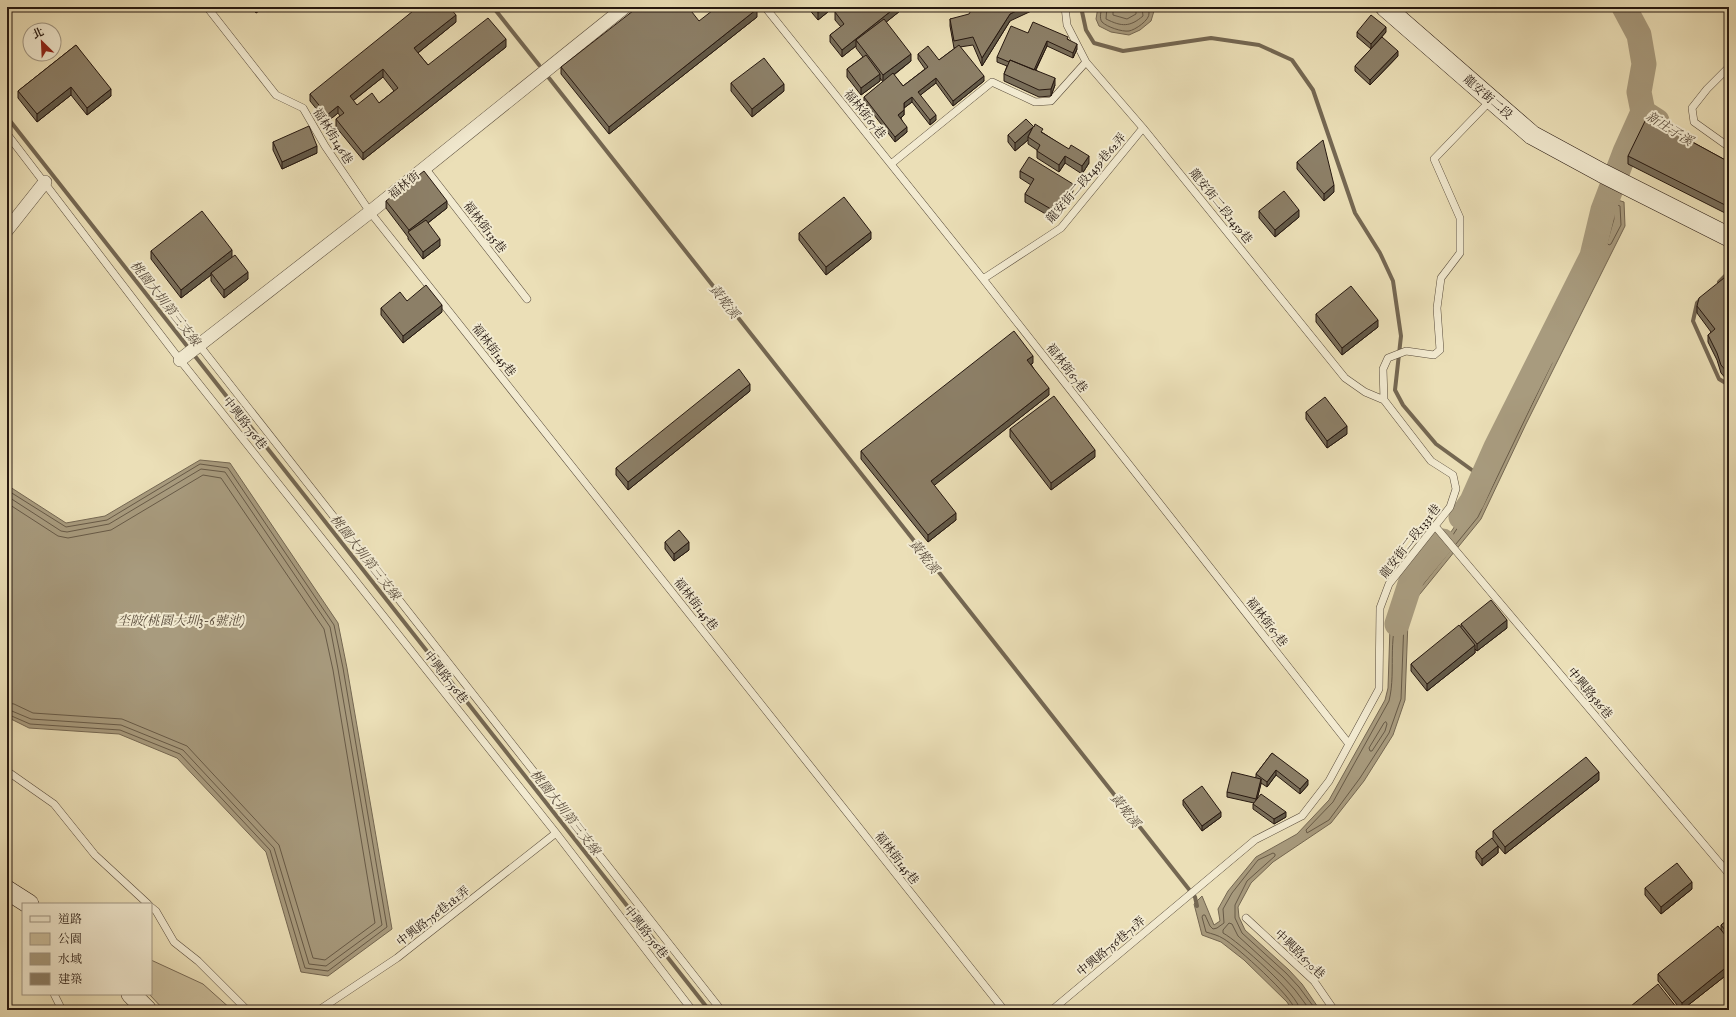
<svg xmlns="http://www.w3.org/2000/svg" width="1736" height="1017" viewBox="0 0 1736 1017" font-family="'IM FELL English','Noto Serif TC',serif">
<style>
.green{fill:#cabd9b;stroke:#786a56}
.water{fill:#a89b7e;stroke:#746752}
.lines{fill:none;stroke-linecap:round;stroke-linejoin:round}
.shore{stroke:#675a47;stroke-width:1}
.stream{stroke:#746752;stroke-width:4}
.river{stroke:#a89b7e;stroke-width:25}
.lane-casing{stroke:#574a3a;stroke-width:8}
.street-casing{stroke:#574a3a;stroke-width:14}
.secondary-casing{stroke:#261810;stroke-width:20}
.lane{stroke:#f2ead0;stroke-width:7}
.street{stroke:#f2ead0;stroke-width:13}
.secondary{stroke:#f2ead0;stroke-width:19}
.wall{fill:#786d59;stroke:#261810;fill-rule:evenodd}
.shaded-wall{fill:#625948;stroke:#261810}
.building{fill:#8c7f67;stroke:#261810;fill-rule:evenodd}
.labels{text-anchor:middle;stroke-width:4;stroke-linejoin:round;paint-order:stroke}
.street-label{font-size:12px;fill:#261810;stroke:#f2ead0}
.water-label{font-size:13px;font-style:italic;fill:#5a4c3c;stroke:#f2ead0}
</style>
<rect width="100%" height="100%" fill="#ebdfb7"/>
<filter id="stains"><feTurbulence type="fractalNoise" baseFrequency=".005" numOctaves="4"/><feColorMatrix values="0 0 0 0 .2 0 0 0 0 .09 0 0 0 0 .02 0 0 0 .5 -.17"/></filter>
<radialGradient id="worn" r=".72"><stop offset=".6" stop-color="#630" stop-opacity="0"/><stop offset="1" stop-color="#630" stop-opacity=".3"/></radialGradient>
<!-- green -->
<path class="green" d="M151,960L203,984L232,1010H164L149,994H151Z"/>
<!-- water -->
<path class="water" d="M1098,7H1149L1154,11L1151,21L1140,30L1129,35L1111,32L1099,26L1096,19Z
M1608,197L1624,202L1625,226L1526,424L1481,519L1411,605L1408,621L1405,700L1393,735L1364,781L1331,823L1273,862L1251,883L1238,907L1239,917L1245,930L1289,970L1302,984L1320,1010H1292L1287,1002L1244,960L1221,942L1202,935L1194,904L1202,896L1214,925L1220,921L1218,909L1228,891L1256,857L1297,834L1329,800L1385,700L1388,688L1390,627L1395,610L1453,529L1479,486L1597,259L1607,233L1610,218Z
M200,460L230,463L338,623L347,668L392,929L328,976L301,972L266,852L177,758L119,734L29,728L7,717V485L66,523L105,516Z"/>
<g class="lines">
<!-- shore -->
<path class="shore" d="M1102,7C1101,12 1099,18 1102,22C1107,27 1122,32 1129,31C1135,30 1150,20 1149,13C1149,11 1148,9 1147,7
M1107,7L1106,19C1122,27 1130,27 1143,16L1142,7
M1113,7V15L1127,19L1136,14V7
M1615,204L1620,206L1621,225L1611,244L1609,245L1607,243L1614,219L1613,205Z
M7,490L66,527L107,520L200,464L228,468L334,625L343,668L387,927L328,971L305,968L270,850L180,754L120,730L30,724L7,714
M7,496L61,531L67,532L109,524L201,469L225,472L330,627L338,669L382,925L326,966L309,964L274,848L183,750L121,725L31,719L7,709
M7,503L58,536L68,538L111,530L203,475L221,478L324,629L333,670L375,923L325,960L313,958L279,845L187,746L122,719L33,713L14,704L7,703
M1451,538L1483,488L1548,362L1551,361L1552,363L1478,517L1456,544
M1446,546L1414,590V592H1417L1450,551
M1404,603L1407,605L1404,621L1401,699L1389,733L1360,778L1329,820L1307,833L1306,830L1333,802L1389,701C1397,669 1385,632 1404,603Z
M1386,722L1387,724L1385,731L1372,751H1370L1369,748L1384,723Z
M1295,1010C1294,998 1236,946 1224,939C1218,935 1212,934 1206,932L1202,917L1203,915H1205L1210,926L1213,929L1217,928L1224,923L1223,909L1232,893L1258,860L1273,853L1275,854V856L1247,881L1235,905V918L1242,933L1286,973L1299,987L1316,1010
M1300,1010C1299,995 1238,941 1223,933V930L1229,923L1232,924L1238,936L1283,977L1295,990L1310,1010"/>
<!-- stream -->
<path class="stream" d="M493,7L539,65
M1081,7L1086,30L1094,43L1123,51L1211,38L1259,45L1292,60L1313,90L1355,213L1380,253L1393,281L1401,336L1395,390L1403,405L1436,444L1483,478
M549,78L1195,897L1197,906
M7,117L709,1010
M1719,282L1729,272
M1701,299L1697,303L1693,321L1719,379L1729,385"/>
<!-- river -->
<path class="river" d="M1624,7L1639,35L1644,64L1639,92L1643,112L1657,121
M1461,517L1472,501L1496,447L1592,256L1603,210L1625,152L1643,112
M1397,624L1412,578L1443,541"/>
<defs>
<path id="lane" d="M207,7L276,95L303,108L325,146L370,212L1004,1010
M765,7L983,279L1349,744
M1065,7L1067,25L1086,62L1143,128L1345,378L1365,392L1384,400
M1729,67L1707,89L1692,108L1694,122L1729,147
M7,134L180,360L556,833L692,1010
M891,164L992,82L1035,102L1051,101L1086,62
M425,168L527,299
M983,279L1061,228L1143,128
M199,345L721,1010
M1435,526L1729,874
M7,771L54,804L95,855L148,904
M151,907L156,911L174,942L198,961L247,1010
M1246,918L1314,981L1334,1010
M54,994L62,1010
M319,1010L397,958L556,833
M1052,1010L1255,840L1302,816L1329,781L1379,689L1380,608L1389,584L1450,507L1456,489L1453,475L1431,461L1384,400L1383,369L1388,358L1406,351L1434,355L1440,350L1437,308L1441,278L1460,253V218L1434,159L1491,100"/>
<path id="street" d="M7,230L45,182
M180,360L370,212L625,7"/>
<path id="secondary" d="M1385,7L1532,135L1602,173L1729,237
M7,890L29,904
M131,994L147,1010"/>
</defs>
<!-- lane casing -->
<use href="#lane" class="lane-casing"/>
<!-- street casing -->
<use href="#street" class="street-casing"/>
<!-- secondary casing -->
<use href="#secondary" class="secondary-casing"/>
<!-- lane -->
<use href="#lane" class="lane"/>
<!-- street -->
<use href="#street" class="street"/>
<!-- secondary -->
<use href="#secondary" class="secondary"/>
</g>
<!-- wall -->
<path class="wall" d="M251,7H264L256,13Z
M807,7H834L818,20Z
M842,7H905L886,22L911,61L894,75L903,86L925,69L918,59V54L939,60L955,48H954L950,26V19L1010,21L982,66L973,45L960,47L984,81L953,106L936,83L920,95L936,120L930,125L912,102L904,108V115L901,118L907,132L895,142L864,102V97L883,82L880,78V81L861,95L847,77V69L863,57L856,48V46L842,57L830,42V35L841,27L835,20V12Z
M757,17L609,134L561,74V67Z
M456,22L418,53L428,65L506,47L363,160L336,127V119L340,116L338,113L327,122L310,101V94ZM383,77L394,91L379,103L357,105L353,101Z
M1357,32H1386L1377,42L1398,56L1370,85L1355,71V66L1371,49L1357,37Z
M1028,33L1068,39L1077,49L1073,58L1047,46L1036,70L1055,85L1051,96L1039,97L1004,81V74L1007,66L997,62V57Z
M76,45L111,96L87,115L71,95L37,122L18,98V91Z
M731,83L784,91L752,117L731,91Z
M1034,127L1089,163L1082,174L1065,163L1059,172L1037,158V150L1028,144V140L1015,151L1008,142V135Z
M1685,138L1729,162V215L1628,164V156Z
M273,142L317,153L282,169L273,150Z
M1297,162L1334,192L1324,201L1297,169Z
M1020,171L1073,191L1056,220L1025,202V194L1031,185L1020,178Z
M386,201L447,208L428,223L440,246L423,259L408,239V237L386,208Z
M1259,211L1299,217L1275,237L1259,218Z
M799,233L871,239L826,275L799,240Z
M151,251L232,257L248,279L224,298L211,281V275L181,298L151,259Z
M1729,274V380L1728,381L1721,373L1717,360L1708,342V335L1711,332L1697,313V306Z
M407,301L442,312L403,343L381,315V308Z
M1316,314L1378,327L1342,355L1316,322Z
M1033,363L1031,364L1049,395L934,485L956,520L928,542L861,459V451Z
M750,391L628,490L616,475V468Z
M1306,412L1347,434L1327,448L1306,419Z
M1010,429L1095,457L1051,490L1010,437Z
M665,542L689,550L674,561L665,549Z
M1461,624L1507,628L1477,651L1475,649V653L1427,691L1411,671V664L1461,627Z
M1272,753L1308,785L1300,794L1276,775L1267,787L1261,783L1257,799L1286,817L1274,824L1253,809V804L1254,803L1227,797V792L1256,777V774Z
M1599,780L1505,854L1498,846V853L1482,866L1476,858V851L1493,838V831Z
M1183,800L1221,817L1202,831L1183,805Z
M1645,888L1692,889L1661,914L1645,895Z
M1729,919V973L1682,1010H1681L1658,981V974L1721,930V925Z
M1631,1006L1677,1010H1631Z"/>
<!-- shaded-wall -->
<path class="shaded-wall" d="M256,7H264L256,13Z
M825,7H834L818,20V13Z
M896,7H905L859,44L856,40V46L842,57V50Z
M1024,7H1040L1010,21L982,66V58L1010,14Z
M757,9V17L609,134V127Z
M456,15V22L414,56V48Z
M1386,27V32L1371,49V44Z
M506,39V47L363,160V153Z
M1047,41V46L1032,77V72Z
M1077,44V49L1073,58V53Z
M1398,51V56L1370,85V80Z
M911,54V61L883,83V75Z
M383,69V77L350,103V96Z
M880,74V81L861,95V88Z
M984,76V81L953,106V101Z
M936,78V83L918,97V92Z
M1055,78V85L1051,96V89Z
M784,84V91L752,117V109Z
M71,87V95L37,122V114Z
M111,89V96L87,115V108Z
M912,97V102L904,108V103Z
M338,106V113L327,122V115Z
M904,110V115L898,120V115Z
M936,115V120L930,125V120Z
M907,127V132L895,142V137Z
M1033,127L1028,137V140L1015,151V143Z
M317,146V153L282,169V162Z
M1065,156V163L1059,172V165Z
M1089,156V163L1082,174V166Z
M1073,184V191L1056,220V212Z
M1334,185V192L1324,201V194Z
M447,201V208L411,236L409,233V230Z
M1299,210V217L1275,237V230Z
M871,232V239L826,275V267Z
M440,239V246L423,259V252Z
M232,250V258L211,273V275L181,298V290Z
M248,272V279L224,298V290Z
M442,305V312L403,343V336Z
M1378,320V327L1342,355V348Z
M1033,356V363L1027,367V360Z
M1728,373H1729V380L1728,381Z
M750,384V391L628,490V482Z
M1049,388V395L931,488V481Z
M1347,426V434L1327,448V441Z
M1095,450V457L1051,490V483Z
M956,513V520L928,542V535Z
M689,542V550L674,561V554Z
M1507,620V628L1477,651V644Z
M1475,645V653L1427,691V684Z
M1276,770V775L1267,787V782Z
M1599,772V780L1505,854V847Z
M1261,779V784L1256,804V799Z
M1308,780V785L1300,794V789Z
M1221,812V817L1202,831V826Z
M1286,812V817L1274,824V819Z
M1498,846V853L1482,866V859Z
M1692,882V889L1661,914V907Z
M1729,965V973L1682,1010V1003Z"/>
<!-- building -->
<path class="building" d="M418,7H449L456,15L414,48L428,65L488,18L506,39L363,153L336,119L344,113L338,106L327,115L310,94ZM383,69L398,88L379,103L372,93L357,105L350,96Z
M638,7H688L699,21L717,7H755L757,9L609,127L561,67Z
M813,7H825L818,13Z
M842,7H896L842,50L830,35L844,24L835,12Z
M973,7H1024L1010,14L982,58L973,37L954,41L950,19L969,14Z
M1371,15L1386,27L1371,44L1357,32Z
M884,19L911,54L883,75L856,40Z
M1033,22L1068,37L1067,39L1077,44L1073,53L1047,41L1034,70L1010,60L1009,62L997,57L1011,26L1028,33Z
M1382,37L1398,51L1370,80L1355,66Z
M76,45L111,89L87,108L71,87L37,114L18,91Z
M959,45L984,76L953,101L936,78L918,92L936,115L930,120L912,97L904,103V110L898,115L907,127L895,137L864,97L893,73L903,86L928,67L918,54L928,46L939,60Z
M866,55L880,74L861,88L847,69Z
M764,58L784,84L752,109L731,83Z
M1010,60L1055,78L1051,89L1039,90L1004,74Z
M1648,115L1685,138L1729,162V207L1628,156Z
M1026,119L1034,127L1035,124L1043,129L1041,132L1069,149L1071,145L1089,156L1082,166L1065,156L1059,165L1037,151L1040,145L1028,137L1033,127L1015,143L1008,135Z
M309,126L317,146L282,162L273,142Z
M1323,140L1334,185L1324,194L1297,162Z
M1029,157L1073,184L1056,212L1025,194L1034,179L1020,171Z
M424,171L447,201L409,230L386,201Z
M1284,191L1299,210L1275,230L1259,211Z
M844,197L871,232L826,267L799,233Z
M202,211L232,250L181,290L151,251Z
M426,220L440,239L423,252L408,232Z
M235,255L248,272L224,290L211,273Z
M1729,274V373H1728L1721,365L1717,353L1708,335L1715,329L1697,306L1699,298Z
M426,285L442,305L403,336L381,308L400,292L407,301Z
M1351,286L1378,320L1342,348L1316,314Z
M1014,331L1033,356L1027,360L1049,388L931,481L956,513L928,535L861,451Z
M739,369L750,384L628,482L616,468Z
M1054,396L1095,450L1051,483L1010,429Z
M1325,397L1347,426L1327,441L1306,412Z
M679,530L689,542L674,554L665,542Z
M1491,600L1507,620L1477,644L1461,624Z
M1459,625L1475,645L1427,684L1411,664Z
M1272,753L1308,780L1300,789L1276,770L1267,782L1256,774Z
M1586,757L1599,772L1505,847L1493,831Z
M1232,772L1261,779L1256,799L1227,792Z
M1202,786L1221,812L1202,826L1183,800Z
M1261,794L1286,812L1274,819L1253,804Z
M1492,838L1498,846L1482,859L1476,851Z
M1677,863L1692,882L1661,907L1645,888Z
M1729,919V935L1721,925Z
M1718,926L1729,940V965L1682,1003L1658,974Z
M1658,984L1677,1008L1674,1010H1635L1631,1006Z"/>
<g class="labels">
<!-- street labels -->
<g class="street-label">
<text transform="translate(1488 97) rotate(41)" y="4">龍安街二段</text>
<text transform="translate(865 114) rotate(51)" y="4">福林街67巷</text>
<text transform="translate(333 136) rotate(58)" y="4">福林街146巷</text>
<text transform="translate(1086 178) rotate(-49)" y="4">龍安街二段1459巷62弄</text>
<text transform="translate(404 185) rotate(-39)" y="4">福林街</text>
<text transform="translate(1221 206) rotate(51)" y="4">龍安街二段1459巷</text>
<text transform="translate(485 227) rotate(52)" y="4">福林街135巷</text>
<text transform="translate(494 350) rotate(52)" y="4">福林街145巷</text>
<text transform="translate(1067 368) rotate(52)" y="4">福林街67巷</text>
<text transform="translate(245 423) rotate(52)" y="4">中興路756巷</text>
<text transform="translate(1410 541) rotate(-52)" y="4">龍安街二段1331巷</text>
<text transform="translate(696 604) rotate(52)" y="4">福林街145巷</text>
<text transform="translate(1267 622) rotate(52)" y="4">福林街67巷</text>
<text transform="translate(446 677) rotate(52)" y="4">中興路756巷</text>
<text transform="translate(1590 693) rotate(50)" y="4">中興路586巷</text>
<text transform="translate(897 858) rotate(52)" y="4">福林街145巷</text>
<text transform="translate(433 916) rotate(-38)" y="4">中興路756巷181弄</text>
<text transform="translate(646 932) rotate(52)" y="4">中興路756巷</text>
<text transform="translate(1111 946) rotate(-40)" y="4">中興路756巷71弄</text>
<text transform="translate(1300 954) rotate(44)" y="4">中興路670巷</text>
</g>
<!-- water labels -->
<g class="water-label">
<text transform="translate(1670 128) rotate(32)" y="5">新庄子溪</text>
<text transform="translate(725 301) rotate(52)" y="5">黃墘溪</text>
<text transform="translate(166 303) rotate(52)" y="5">桃園大圳第三支線</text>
<text transform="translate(925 556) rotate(52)" y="5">黃墘溪</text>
<text transform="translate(366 557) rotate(52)" y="5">桃園大圳第三支線</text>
<text x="181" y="625">坔陂(桃園大圳3-6號池)</text>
<text transform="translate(1126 810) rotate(52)" y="5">黃墘溪</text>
<text transform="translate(566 812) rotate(52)" y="5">桃園大圳第三支線</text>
</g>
</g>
<!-- margin -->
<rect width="1736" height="1017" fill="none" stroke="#ebdfb7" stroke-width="24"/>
<rect x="8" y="8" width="1720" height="1001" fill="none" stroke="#261810" stroke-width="2"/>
<rect x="12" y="12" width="1712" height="993" fill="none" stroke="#261810"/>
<!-- legend -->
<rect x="22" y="903" width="130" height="92" fill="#f2ead0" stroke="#a09683"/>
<rect x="30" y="916" width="20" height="6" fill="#f2ead0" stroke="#a09683"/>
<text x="58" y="923" font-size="12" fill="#261810">道路</text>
<rect x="30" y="933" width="20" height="12" fill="#cabd9b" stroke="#a09683"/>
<text x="58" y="943" font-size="12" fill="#261810">公園</text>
<rect x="30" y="953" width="20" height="12" fill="#a89b7e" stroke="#a09683"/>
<text x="58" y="963" font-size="12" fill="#261810">水域</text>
<rect x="30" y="973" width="20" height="12" fill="#8c7f67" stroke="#a09683"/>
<text x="58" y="983" font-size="12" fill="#261810">建築</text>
<!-- north arrow -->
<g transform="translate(42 42) rotate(336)"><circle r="19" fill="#f2ead0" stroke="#a09683"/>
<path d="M0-3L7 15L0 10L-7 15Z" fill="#8f2418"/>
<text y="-6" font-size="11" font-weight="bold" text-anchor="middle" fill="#261810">北</text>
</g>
<rect width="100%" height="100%" filter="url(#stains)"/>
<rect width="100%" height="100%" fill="url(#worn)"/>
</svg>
